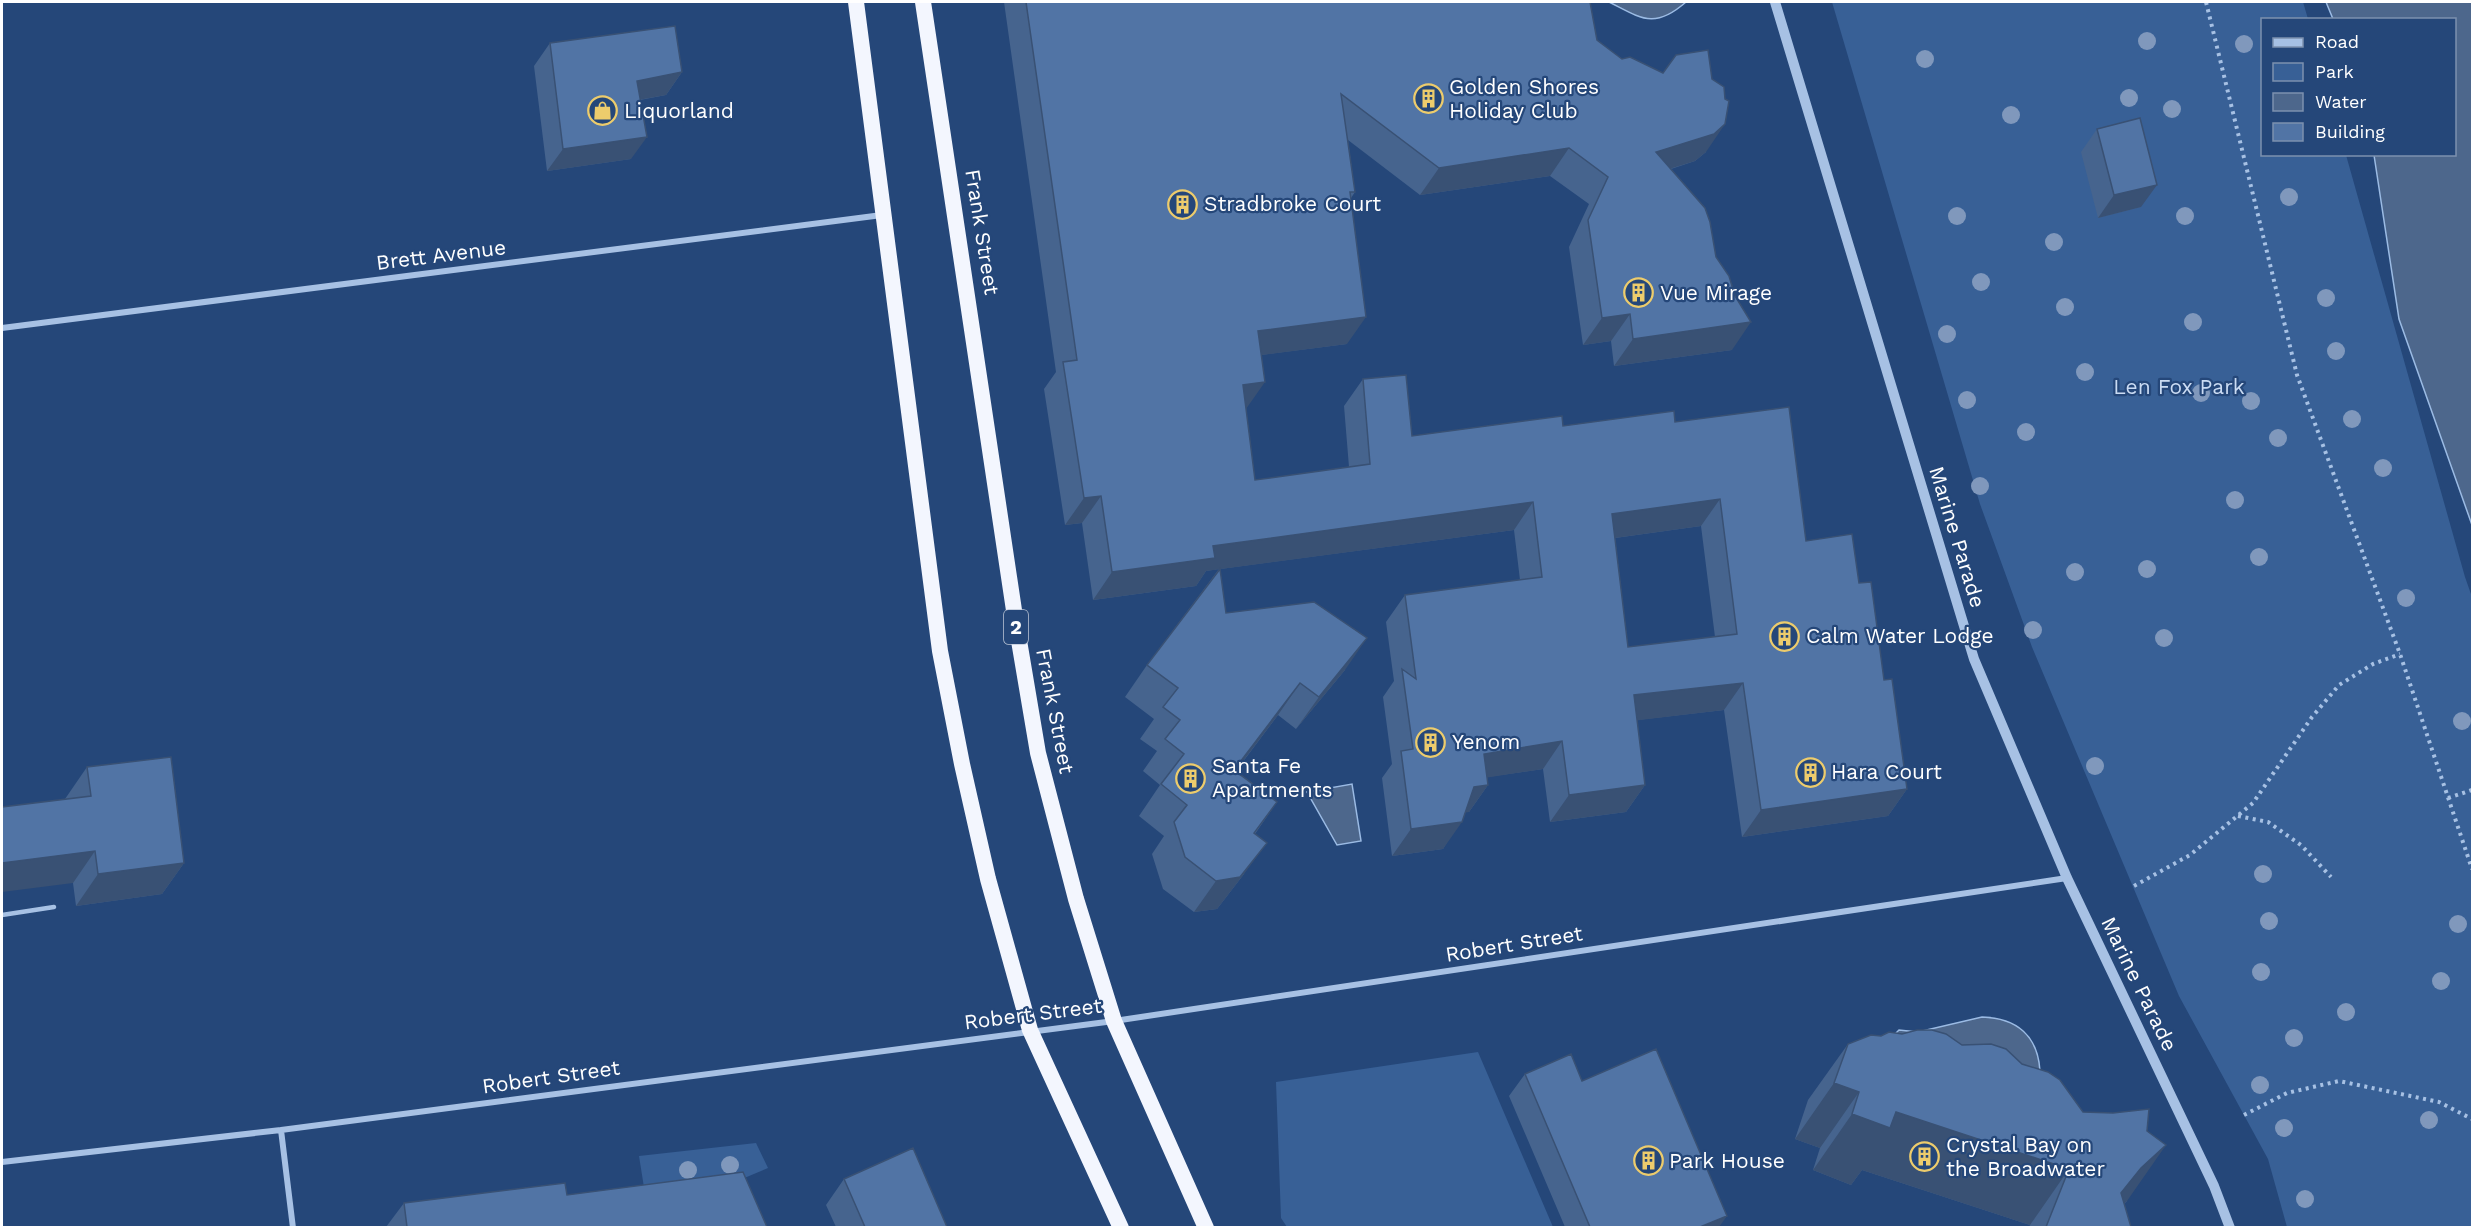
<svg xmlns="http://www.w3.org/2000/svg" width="2474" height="1229" viewBox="0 0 2474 1229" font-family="'Work Sans',sans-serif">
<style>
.green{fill:#386096}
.water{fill:#4d678c;stroke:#9bbbe4;stroke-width:1.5}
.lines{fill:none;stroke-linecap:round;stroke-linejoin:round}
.path{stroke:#a7c1e4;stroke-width:4;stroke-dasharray:3 4.5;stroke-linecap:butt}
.service{stroke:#a7c1e4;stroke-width:4.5}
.minor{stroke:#a7c1e4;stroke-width:6}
.tertiary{stroke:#a7c1e4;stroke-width:10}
.trunk{stroke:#f3f6fe;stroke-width:16}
.tree{fill:#8098bc}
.wall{fill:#46648e;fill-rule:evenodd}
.shaded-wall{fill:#395174}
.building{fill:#5174a5;stroke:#395174;stroke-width:1.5;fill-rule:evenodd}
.labels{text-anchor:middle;stroke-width:4.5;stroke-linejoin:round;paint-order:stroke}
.shield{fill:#254779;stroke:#bec8d7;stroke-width:1.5}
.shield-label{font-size:20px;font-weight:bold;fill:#fff}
.poi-label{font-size:21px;fill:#fff;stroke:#254779;text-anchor:start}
.street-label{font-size:21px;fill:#fff;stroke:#254779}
.park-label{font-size:21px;fill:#cadbf3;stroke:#254779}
</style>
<rect width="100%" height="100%" fill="#254779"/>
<!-- green -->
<path class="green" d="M1832,2H2303L2308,19L2262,20V154L2346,155L2465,577L2472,597V1227H2287L2268,1159L2179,996L2032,647L1980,504Z
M1478,1052L1553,1227H1287L1281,1218L1276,1082Z
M756,1143L768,1168L730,1184L646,1200L639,1156Z"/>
<!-- water -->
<path class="water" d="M1609,2H1686C1654,30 1641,18 1609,2Z
M2326,2H2472V525L2399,319L2374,155L2454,154V20L2333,19Z
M1352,784L1361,841L1337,845L1307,792Z
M1982,1017C2017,1018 2038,1036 2040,1071L1893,1036L1899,1030L1918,1032Z"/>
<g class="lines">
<!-- path -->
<path class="path" d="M2206,2L2297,375L2400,654L2472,869
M2448,798L2472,790
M2238,816L2268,822L2301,845L2331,877
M2134,886L2190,855L2253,803L2312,717L2339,685L2373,664L2400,654
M2244,1115L2287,1093L2339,1081L2439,1102L2472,1119"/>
<!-- service -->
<path class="service" d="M2,915L54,907"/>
<!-- minor -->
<path class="minor" d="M2,328L882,215
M281,1130L293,1228
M2,1162L281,1130L1114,1021L2067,878"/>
<!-- tertiary -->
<path class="tertiary" d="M1775,2L1974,659L2067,878L2214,1186L2230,1228"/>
<!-- trunk -->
<path class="trunk" d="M856,2L940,651L962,764L988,879L1030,1030L1121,1228
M923,2L1015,617L1038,753L1076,899L1114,1021L1206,1228"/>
</g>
<!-- trees -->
<g class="tree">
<circle cx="2147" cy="41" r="9"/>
<circle cx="2244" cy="44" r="9"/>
<circle cx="1925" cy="59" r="9"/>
<circle cx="2129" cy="98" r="9"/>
<circle cx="2172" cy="109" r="9"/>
<circle cx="2011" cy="115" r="9"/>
<circle cx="2289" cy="197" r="9"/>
<circle cx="1957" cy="216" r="9"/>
<circle cx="2185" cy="216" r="9"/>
<circle cx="2054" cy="242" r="9"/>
<circle cx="1981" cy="282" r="9"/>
<circle cx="2326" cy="298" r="9"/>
<circle cx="2065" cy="307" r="9"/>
<circle cx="2193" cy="322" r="9"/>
<circle cx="1947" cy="334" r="9"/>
<circle cx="2336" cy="351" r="9"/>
<circle cx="2085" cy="372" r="9"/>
<circle cx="2201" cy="393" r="9"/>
<circle cx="1967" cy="400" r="9"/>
<circle cx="2251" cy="401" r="9"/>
<circle cx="2352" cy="419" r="9"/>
<circle cx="2026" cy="432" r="9"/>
<circle cx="2278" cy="438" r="9"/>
<circle cx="2383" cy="468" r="9"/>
<circle cx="1980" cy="486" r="9"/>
<circle cx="2235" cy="500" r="9"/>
<circle cx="2259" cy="557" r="9"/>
<circle cx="2147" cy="569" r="9"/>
<circle cx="2075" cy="572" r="9"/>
<circle cx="2406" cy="598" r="9"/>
<circle cx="2033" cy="630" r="9"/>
<circle cx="2164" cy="638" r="9"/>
<circle cx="2462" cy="721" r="9"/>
<circle cx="2095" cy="766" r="9"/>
<circle cx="2263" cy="874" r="9"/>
<circle cx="2269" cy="921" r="9"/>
<circle cx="2458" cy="924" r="9"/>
<circle cx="2261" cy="972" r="9"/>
<circle cx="2441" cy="981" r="9"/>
<circle cx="2346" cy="1012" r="9"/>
<circle cx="2294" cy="1038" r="9"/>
<circle cx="2260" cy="1085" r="9"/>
<circle cx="2429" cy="1120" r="9"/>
<circle cx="2284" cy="1128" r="9"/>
<circle cx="730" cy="1165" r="9"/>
<circle cx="688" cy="1170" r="9"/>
<circle cx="2305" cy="1199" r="9"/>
</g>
<!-- wall -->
<path class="wall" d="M1004,2H1590L1597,40L1706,152L1695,161L1671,169L1732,350L1614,366L1611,341L1583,345L1569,247L1589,204L1550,176L1420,195L1348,140L1355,192L1351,198L1347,344L1261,355L1246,409L1255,480L1349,467L1344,406L1363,379L1412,436L1563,426L1675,422L1806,541L1859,583L1884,680L1907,789L1888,816L1742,837L1724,710L1637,720L1645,785L1626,812L1550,822L1543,769L1487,777L1488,785L1469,812H1465L1443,849L1392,856L1382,778L1392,764L1383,697L1394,681L1386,622L1405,595L1520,580L1514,530L1220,569L1226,613L1345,670L1296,729L1278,715L1236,771L1277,802L1255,834L1244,874L1217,909L1194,912L1163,889L1152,854L1164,836L1139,816L1160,785L1143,771L1157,751L1140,739L1154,719L1125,697L1147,665L1219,569L1206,571L1196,586L1093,600L1082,523L1065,525L1044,389L1056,372ZM1701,526L1715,637L1628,647L1615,538Z
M550,43L682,72L666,95L640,100L631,159L547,171L534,66Z
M2097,129L2141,207L2098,218L2081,152Z
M87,767L184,863L162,894L76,906L73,883L65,799Z
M1848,1044L2127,1201L2124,1204L2131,1227H2029L2030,1225L1862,1170L1851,1185L1813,1170L1820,1148L1795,1139L1808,1100Z
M1525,1074L1582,1081L1719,1227H1565L1509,1096Z
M844,1179L947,1227H836L826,1205Z
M567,1195L767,1227H386L404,1203Z"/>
<!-- shaded-wall -->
<path class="shaded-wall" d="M682,72L666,95L621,103L637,81Z
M1725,124L1706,152L1695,161L1637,179L1656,152Z
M647,137L631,159L547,171L563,149Z
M1569,148L1550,176L1420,195L1439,168Z
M2157,185L2141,207L2098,218L2114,195Z
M1630,314L1611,341L1583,345L1602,318Z
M1366,317L1347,344L1239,358L1258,331Z
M1751,322L1732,350L1614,366L1633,339Z
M1265,382L1246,409L1243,385Z
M1101,496L1082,523L1065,525L1084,498Z
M1720,499L1701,526L1593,541L1612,514Z
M1533,502L1514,530L1206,571L1196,586L1093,600L1112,572L1213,546Z
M1367,638L1345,670L1296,729L1319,697Z
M1300,683L1278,715L1212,802L1234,770Z
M1743,683L1724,710L1615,723L1634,695Z
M1562,741L1543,769L1465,781L1484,754Z
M1488,785L1469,812L1455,814L1474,787Z
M1645,785L1626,812L1550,822L1569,795Z
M1907,789L1888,816L1742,837L1761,810Z
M1462,822L1443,849L1392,856L1411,829Z
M1267,843L1244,874L1217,909L1194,912L1216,881Z
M95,851L73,883L2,892V863Z
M184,863L162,894L76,906L98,874Z
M1834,1083L1859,1092L1820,1148L1795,1139Z
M1896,1112L2069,1169L2030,1225L1862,1170L1851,1185L1813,1170L1852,1114Z
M2166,1145L2127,1201L2101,1224L2121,1193L2141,1168Z
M1727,1216L1719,1227H1700Z"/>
<!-- building -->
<path class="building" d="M1026,2H1590L1597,40L1622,59L1630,57L1663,73L1676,55L1708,50L1712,79L1724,87L1725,99L1729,101L1725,124L1714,134L1656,152L1705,208L1710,222L1716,257L1729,276L1735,296L1751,322L1633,339L1630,314L1602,318L1588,220L1608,177L1569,148L1439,168L1341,94L1355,192H1350L1366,317L1258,331L1265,382L1243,385L1255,480L1370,464L1363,379L1406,375L1412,436L1562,416L1563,426L1674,411L1675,422L1789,407L1806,541L1852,534L1859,583L1871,582L1884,680L1892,679L1907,789L1761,810L1743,683L1634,695L1645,785L1569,795L1562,741L1484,754L1488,785L1474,787L1462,822L1411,829L1401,751L1413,749L1402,669L1416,679L1405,595L1542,577L1533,502L1213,546L1215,558L1112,572L1101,496L1084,498L1063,362L1077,360ZM1720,499L1737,634L1628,647L1612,514Z
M675,26L682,72L637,81L647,137L563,149L550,43Z
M2140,118L2157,185L2114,195L2097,129Z
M1220,569L1226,613L1314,602L1367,638L1319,697L1300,683L1234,770L1277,802L1254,833L1267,843L1240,877L1216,881L1185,857L1174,822L1187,805L1161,784L1184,754L1165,739L1180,720L1163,707L1178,688L1147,665Z
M171,757L184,863L98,874L95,851L2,863V807L91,796L87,767Z
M1917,1030H1932L1946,1034L1962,1045L1991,1044L2006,1049L2022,1064L2048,1072L2060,1080L2083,1112L2113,1113L2149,1109L2147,1131L2166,1145L2141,1168L2121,1193L2131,1227H2046L2069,1169L1896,1112L1890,1128L1852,1114L1859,1092L1834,1083L1848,1044L1871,1035L1881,1036L1889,1032L1902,1034Z
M1656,1049L1727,1216L1700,1227H1590L1525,1074L1571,1054L1582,1081Z
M913,1148L947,1227H865L844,1179Z
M743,1172L767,1227H407L404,1203L565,1183L567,1195Z"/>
<!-- icons -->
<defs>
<symbol id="building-ring" viewBox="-11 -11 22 22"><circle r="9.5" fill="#254779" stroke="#edcc6c" stroke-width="1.5"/><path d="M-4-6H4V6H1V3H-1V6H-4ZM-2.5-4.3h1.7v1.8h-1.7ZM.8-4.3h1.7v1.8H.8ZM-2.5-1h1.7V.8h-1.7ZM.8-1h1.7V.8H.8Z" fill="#edcc6c"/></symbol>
<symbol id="shop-ring" viewBox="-11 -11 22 22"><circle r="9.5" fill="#254779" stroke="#edcc6c" stroke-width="1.5"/><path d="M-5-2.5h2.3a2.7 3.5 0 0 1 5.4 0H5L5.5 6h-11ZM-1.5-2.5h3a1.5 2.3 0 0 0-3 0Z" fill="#edcc6c"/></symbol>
</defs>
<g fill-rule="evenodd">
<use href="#building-ring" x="1412" y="82" width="33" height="33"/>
<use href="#shop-ring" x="586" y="94" width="33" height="33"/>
<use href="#building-ring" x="1166" y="188" width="33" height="33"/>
<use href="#building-ring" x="1622" y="276" width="33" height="33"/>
<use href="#building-ring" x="1768" y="620" width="33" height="33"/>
<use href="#building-ring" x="1414" y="726" width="33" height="33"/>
<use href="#building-ring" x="1794" y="756" width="33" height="33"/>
<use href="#building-ring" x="1174" y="762" width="33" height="33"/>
<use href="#building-ring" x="1908" y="1140" width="33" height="33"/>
<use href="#building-ring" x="1632" y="1144" width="33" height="33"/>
</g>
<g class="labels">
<!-- shield labels -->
<rect class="shield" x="1004" y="610" width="24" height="34" rx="4.5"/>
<g class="shield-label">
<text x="1016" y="634">2</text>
</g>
<!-- poi labels -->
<g class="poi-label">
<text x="1449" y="94">Golden Shores<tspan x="1449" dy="24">Holiday Club</tspan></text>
<text x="624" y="118">Liquorland</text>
<text x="1204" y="211">Stradbroke Court</text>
<text x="1660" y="300">Vue Mirage</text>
<text x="1806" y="643">Calm Water Lodge</text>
<text x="1452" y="749">Yenom</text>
<text x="1212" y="773">Santa Fe<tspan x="1212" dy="24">Apartments</tspan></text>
<text x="1831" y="779">Hara Court</text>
<text x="1946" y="1152">Crystal Bay on<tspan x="1946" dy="24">the Broadwater</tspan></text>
<text x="1669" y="1168">Park House</text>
</g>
<!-- street labels -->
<g class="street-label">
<text transform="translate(982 232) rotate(81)" y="7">Frank Street</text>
<text transform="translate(441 255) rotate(-7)" y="7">Brett Avenue</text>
<text transform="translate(1957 537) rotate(73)" y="7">Marine Parade</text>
<text transform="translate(1055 711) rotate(79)" y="7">Frank Street</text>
<text transform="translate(1514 944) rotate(-9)" y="7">Robert Street</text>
<text transform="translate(2139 984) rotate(64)" y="7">Marine Parade</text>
<text transform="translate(1033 1014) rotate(-7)" y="7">Robert Street</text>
<text transform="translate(551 1077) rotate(-8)" y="7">Robert Street</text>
</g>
<!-- park labels -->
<g class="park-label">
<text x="2179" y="394">Len Fox Park</text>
</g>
</g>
<!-- border -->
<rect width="2474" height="1229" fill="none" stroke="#ffffff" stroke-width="6"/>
<!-- legend -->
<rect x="2261" y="18" width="195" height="138" fill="#254779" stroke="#7c91af" stroke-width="1.5"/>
<rect x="2273" y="38" width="30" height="9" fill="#a7c1e4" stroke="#7c91af" stroke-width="1.5"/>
<text x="2315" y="48" font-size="18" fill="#ffffff">Road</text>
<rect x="2273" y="63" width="30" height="18" fill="#386096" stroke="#7c91af" stroke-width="1.5"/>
<text x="2315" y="78" font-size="18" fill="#ffffff">Park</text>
<rect x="2273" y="93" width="30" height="18" fill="#4d678c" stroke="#7c91af" stroke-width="1.5"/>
<text x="2315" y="108" font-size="18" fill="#ffffff">Water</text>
<rect x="2273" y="123" width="30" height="18" fill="#5174a5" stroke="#7c91af" stroke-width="1.5"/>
<text x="2315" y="138" font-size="18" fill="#ffffff">Building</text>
</svg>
